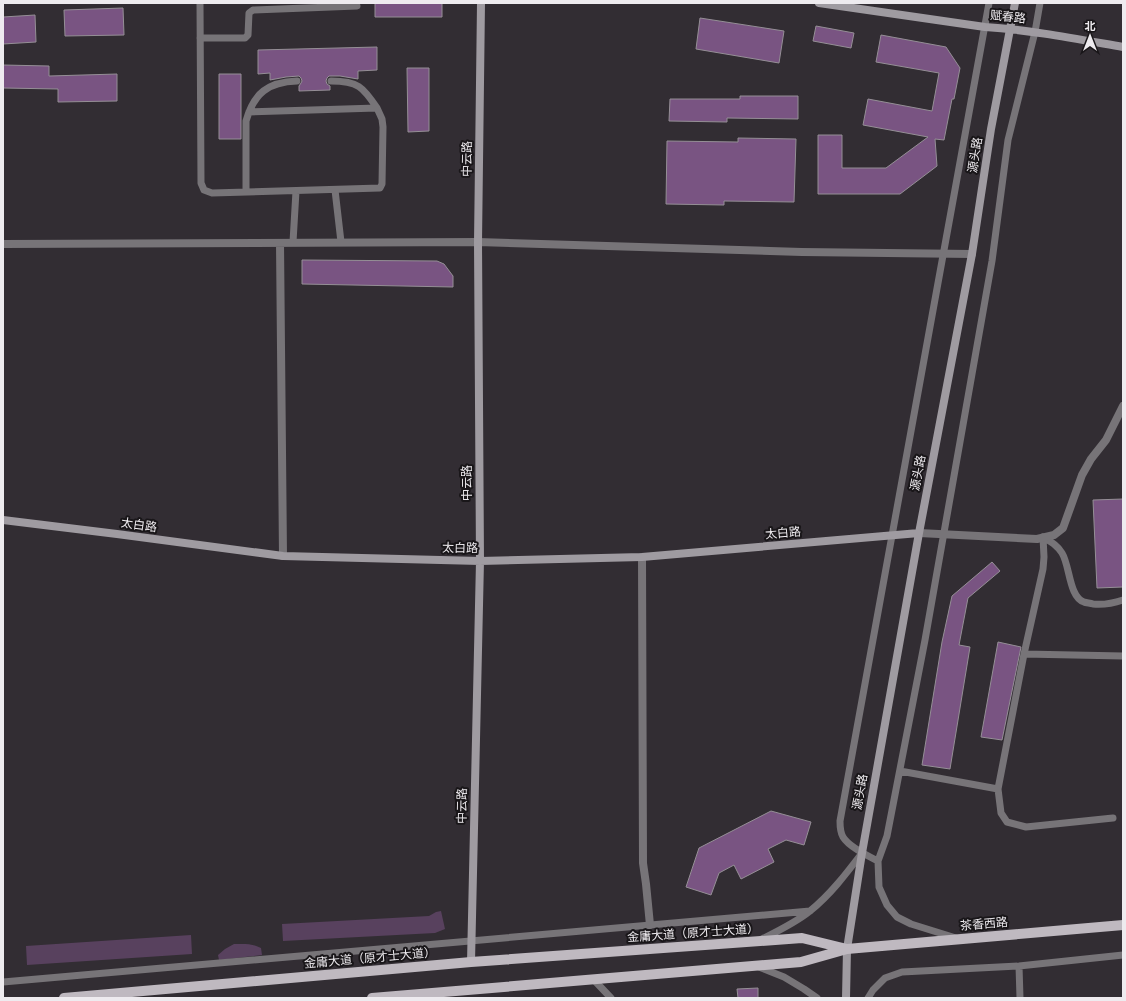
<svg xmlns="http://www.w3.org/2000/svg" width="1126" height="1001" viewBox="0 0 1126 1001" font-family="Commissioner,'Noto Sans SC',sans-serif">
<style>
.green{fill:#58415e}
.building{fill:#795482;stroke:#958f96}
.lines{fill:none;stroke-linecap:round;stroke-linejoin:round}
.lane{stroke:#777478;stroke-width:7}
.street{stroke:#777478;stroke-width:8}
.secondary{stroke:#9f9ba1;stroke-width:8}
.primary{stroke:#bfb9c0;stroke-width:10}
.labels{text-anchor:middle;stroke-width:4;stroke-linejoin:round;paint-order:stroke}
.street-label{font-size:12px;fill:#eeebef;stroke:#191619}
</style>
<rect width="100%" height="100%" fill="#322d33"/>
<!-- green -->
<path class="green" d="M441,911L445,929L435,933L283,941L282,924L429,916L436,912Z
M191,935L192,954L27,965L26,946Z
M234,944C243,944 252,943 261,948L262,955L219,960L218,955L225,949Z"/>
<!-- building -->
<path class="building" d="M375,3H442V17H375Z
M123,8L124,35L65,36L64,10Z
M35,15L36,42L3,44V17Z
M700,18L784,31L779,63L696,49Z
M816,26L854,33L851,48L813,41Z
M881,35L946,47L960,68L954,99H952L944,140L935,139L937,166L900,194H818V135H842V168H886L928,137L863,125L868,99L932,111L939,73L876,62Z
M377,47V70L358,71V79L340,76H329L327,78L326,81L327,84L330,86V90L299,91V86L301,83L302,81L301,78L299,76L286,77L270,80V73L258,74V50Z
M3,65L49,66V76L117,74V101L58,102V89L3,88Z
M407,68H429V131L408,132Z
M219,74H241V139H219Z
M740,96H798V119L727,118V122L669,121L670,99H740Z
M738,138L796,139L794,202L724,201V205L666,204L667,141L738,142Z
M302,260L437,261L444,264L453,276V287L302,284Z
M1123,499V587L1097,588L1093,500Z
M992,562L1000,571L968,598L959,645L970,647L950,769L922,765L942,642L952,596Z
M998,642L1021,647L1002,740L981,737Z
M771,811L811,822L804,845L786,840L768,849L774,862L741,879L734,865L719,873L711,895L686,887L699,848Z
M758,988V998H738L737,989Z"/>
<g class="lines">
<!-- lane -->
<path class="lane" d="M200,3L201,183L204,190L212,193L380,188L382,184L383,127L382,119L377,108L249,112
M200,38H245L248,35L249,13L253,10L357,6
M331,81C358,81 363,87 377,108
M335,190L341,242
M246,192V121C254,93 268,82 297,81
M293,242L296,191
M1043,537C1051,542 1057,545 1062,553C1070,566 1069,597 1084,602C1086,603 1090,603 1093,604C1102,605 1114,603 1123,600
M1024,654L1123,656
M900,771L998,789L1001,813L1007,822L1026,827L1113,818
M998,789L1024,654L1043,569L1044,557L1043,537
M878,861L887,836L925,640L992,261L1008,140L1035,32L1040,3
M956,938L911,924L897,917L887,905L879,887L878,861C868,856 849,847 843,837C840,832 840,826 840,821L989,3
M762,939C778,931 795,923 810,911C830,895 846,874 862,853
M1019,966L1020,998
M759,967L784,977L804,989L817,998
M594,980L611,998
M3,982L810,911
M868,998L873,990L885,978L902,972L1019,966L1123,955"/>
<!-- street -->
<path class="street" d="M280,243L283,556
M3,244L478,242L802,252L972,254
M919,533L1037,539L1054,535L1063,528L1082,475L1091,459L1106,440L1123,406
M642,557L643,863L646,884L650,925"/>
<!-- secondary -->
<path class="secondary" d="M819,3L985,27C1031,30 1077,39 1123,47
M3,520L117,534L283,556L480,561L642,557L919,533
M471,962L480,561L478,242L481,3
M846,998L847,949L862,853L919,533L972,254L991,129L1015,3"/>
<!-- primary -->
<path class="primary" d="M64,998L471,962L802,938L847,949
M372,998L801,962L847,949L1123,925"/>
</g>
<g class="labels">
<!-- street labels -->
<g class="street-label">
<text transform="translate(1008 17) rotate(6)" y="4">赋春路</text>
<text transform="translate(975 155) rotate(-81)" y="4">源头路</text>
<text transform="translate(467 159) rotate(-89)" y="4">中云路</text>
<text transform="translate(918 473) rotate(-79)" y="4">源头路</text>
<text transform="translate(467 483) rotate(-90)" y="4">中云路</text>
<text transform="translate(139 525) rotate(8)" y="4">太白路</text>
<text transform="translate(783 533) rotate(-5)" y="4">太白路</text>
<text transform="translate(460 548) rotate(1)" y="4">太白路</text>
<text transform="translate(860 792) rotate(-80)" y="4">源头路</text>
<text transform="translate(462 806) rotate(-89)" y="4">中云路</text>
<text transform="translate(984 924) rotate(-5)" y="4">茶香西路</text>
<text transform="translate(693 933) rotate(-4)" y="4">金庸大道（原才士大道）</text>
<text transform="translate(370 958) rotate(-5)" y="4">金庸大道（原才士大道）</text>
</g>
</g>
<!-- border -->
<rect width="1126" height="1001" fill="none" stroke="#eeebef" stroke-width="8"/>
<!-- north arrow -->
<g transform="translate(1090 36)" stroke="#191619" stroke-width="3" paint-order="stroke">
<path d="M0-3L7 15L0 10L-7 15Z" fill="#eeebef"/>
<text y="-6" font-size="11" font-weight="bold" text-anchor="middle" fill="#eeebef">北</text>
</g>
</svg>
